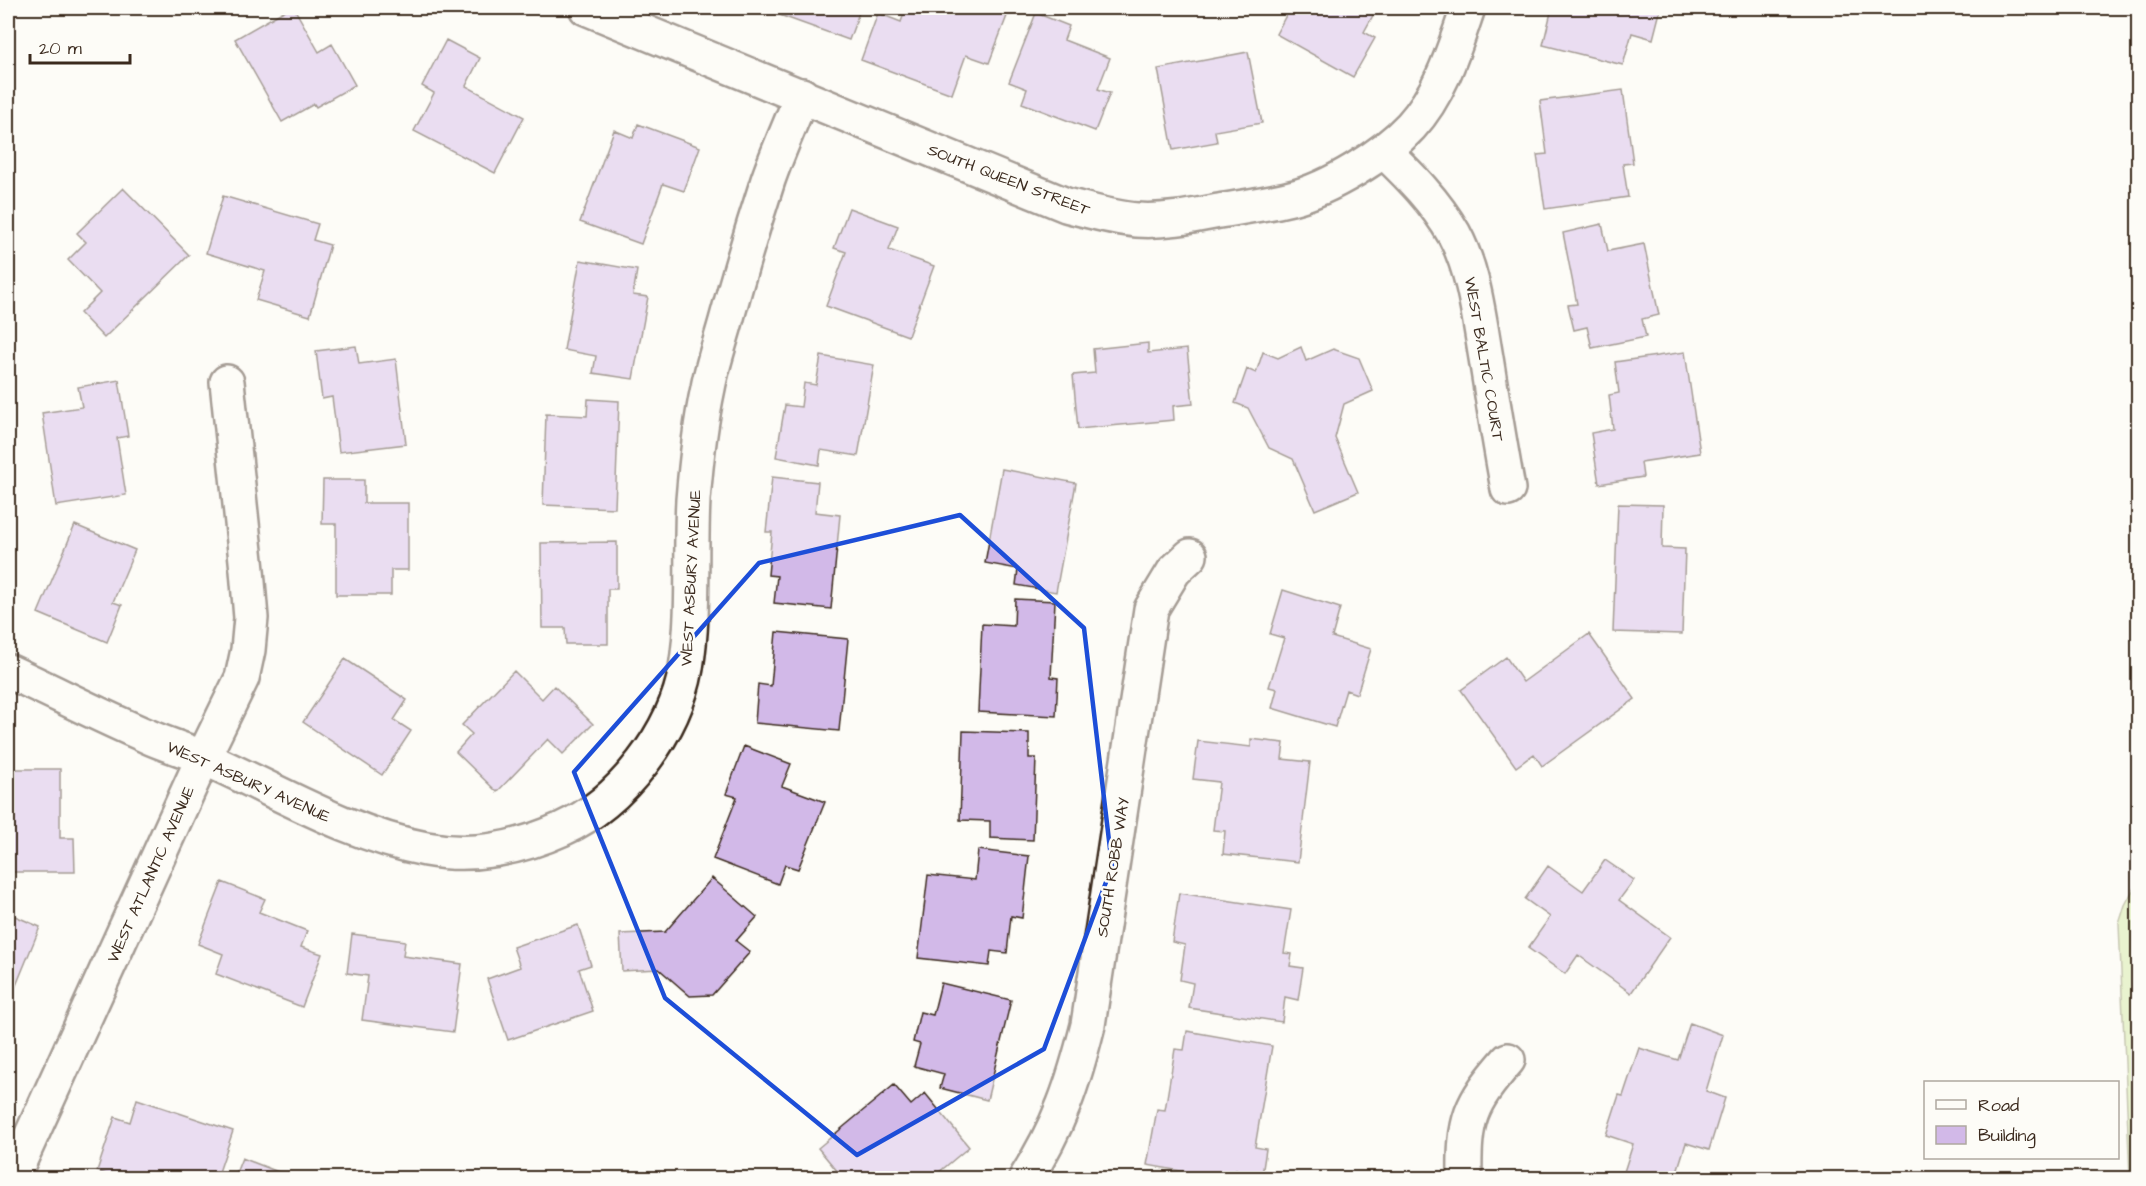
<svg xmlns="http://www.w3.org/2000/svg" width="2146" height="1186" viewBox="0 0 2146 1186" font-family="'Architects Daughter',sans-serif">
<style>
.green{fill:#d1e89d;stroke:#86895e;stroke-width:1.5}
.building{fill:#d2b9e8;stroke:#3b2a1e;stroke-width:1.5}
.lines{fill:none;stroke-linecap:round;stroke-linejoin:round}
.street-casing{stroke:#3b2a1e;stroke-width:38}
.street{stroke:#fdfcf7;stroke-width:33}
.marked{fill:none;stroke:#1d4ed8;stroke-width:4.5;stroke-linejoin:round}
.labels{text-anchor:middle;stroke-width:5;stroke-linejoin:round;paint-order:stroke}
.street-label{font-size:16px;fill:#3b2a1e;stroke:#fdfcf7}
</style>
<rect width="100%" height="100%" fill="#fdfcf7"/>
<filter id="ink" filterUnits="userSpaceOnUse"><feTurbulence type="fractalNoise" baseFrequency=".0167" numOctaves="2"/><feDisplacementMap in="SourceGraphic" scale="12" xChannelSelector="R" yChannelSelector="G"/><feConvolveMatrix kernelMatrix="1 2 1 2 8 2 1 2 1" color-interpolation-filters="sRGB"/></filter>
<g filter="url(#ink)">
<!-- green -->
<path class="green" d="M2138,881V1178H2130L2119,924L2125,905Z"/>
<!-- building -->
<path class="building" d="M289,8H294L319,52L332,44L355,85L316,107L314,104L282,122L235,39Z
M760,8H852L860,10L849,40Z
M906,8H929L941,12L942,8H985L1007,16L989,63L966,55L952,94L861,60L878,13L901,22Z
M1290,8H1377L1364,32L1375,38L1353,77L1276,34Z
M1552,8H1661L1653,39L1632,33L1623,65L1543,45Z
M1036,13L1069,26L1064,40L1110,58L1098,89L1110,93L1095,131L1022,103L1027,89L1009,82Z
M446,40L480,58L466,86L524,117L495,173L414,131L434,93L422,86Z
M1248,52L1262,123L1215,131L1217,142L1173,150L1158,69Z
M1623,90L1633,163L1623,164L1628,197L1545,209L1537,155L1547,154L1540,101Z
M638,124L700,147L684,191L663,184L641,244L580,222L614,130L633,138Z
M123,188L189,255L104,338L80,313L100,293L68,260L86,242L77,233Z
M223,196L318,224L313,240L330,245L310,316L256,300L265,271L206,253Z
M849,208L898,226L889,250L934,266L908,336L826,306L846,252L834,248Z
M1602,224L1608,251L1644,244L1659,315L1642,319L1646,337L1592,348L1587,327L1574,330L1568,305L1577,304L1563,233Z
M580,260L637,270L633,295L648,297L633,379L593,373L596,356L564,350Z
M1148,343V353L1187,349L1193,404L1173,406L1174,420L1078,429L1073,375L1095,373L1093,349Z
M356,346L359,364L396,359L406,444L339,452L332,397L322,399L316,351Z
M1301,347L1306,361L1333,349L1359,358L1373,391L1344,404L1335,438L1358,492L1315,510L1293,459L1269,448L1248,408L1235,403L1247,369L1256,373L1263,352L1278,358Z
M1685,352L1700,453L1641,462L1643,477L1599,484L1591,433L1613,429L1609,395L1619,393L1615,362Z
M821,356L874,365L858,456L821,450L819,465L776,457L785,405L801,407L804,383L816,385Z
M119,380L128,436L117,438L126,495L56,506L42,413L82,407L78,387Z
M588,399L619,401L615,508L543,505L546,414L587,416Z
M1002,469L1076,483L1056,592L1016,585L1018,569L985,563Z
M772,477L818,482L815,512L840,515L831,609L774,603L777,576L768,575L772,532H766Z
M323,480H364V503H408V570H391V595H336V524H322Z
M1618,504L1663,505L1662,548L1685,549L1682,634L1613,632Z
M75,525L135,550L113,602L122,605L107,642L38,613Z
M617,542V589H608V644H566L565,628H542L541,543Z
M1283,590L1340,608L1332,637L1371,649L1357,694L1346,690L1335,727L1272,708L1277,689L1269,687L1284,638L1270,634Z
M1015,599L1055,601L1051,677L1058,678L1056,716L978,712L982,624L1014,626Z
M776,632L848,639L839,731L755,723L758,684L771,686Z
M1589,634L1635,699L1542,766L1534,754L1516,767L1461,690L1506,657L1523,682Z
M345,659L407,700L394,720L411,731L382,775L303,722Z
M514,671L542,699L554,686L593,724L563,754L548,739L497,792L456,752L472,734L462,725Z
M963,731L1029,733V758H1036L1033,840L990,838V821L960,820Z
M1251,739L1284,743L1282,759L1310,762L1298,862L1223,854L1225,831L1213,830L1219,782L1193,779L1198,741L1251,747Z
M744,746L791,764L782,786L825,802L798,869L785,865L778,884L713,859L737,797L726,794Z
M8,769H60V838H74L75,872H8Z
M978,850L1029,856L1022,918L1011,916L1007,953L991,951L989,966L918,958L928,875L975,880Z
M1605,860L1634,880L1619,900L1670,937L1631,993L1578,955L1565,974L1528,948L1550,917L1525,899L1548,866L1583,891Z
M712,878L757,917L736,941L750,952L712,995L690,996L659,969L622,971L620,934L665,932Z
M222,882L265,899L259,912L307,931L301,947L322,954L302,1007L216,974L223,954L198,944Z
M1179,893L1291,910L1284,953L1292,954L1290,966L1303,968L1298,1000L1285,997L1282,1022L1189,1008L1193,983L1180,980L1185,945L1172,942Z
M8,913L40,927L8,1005Z
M578,925L591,965L579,969L593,1011L508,1040L487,979L520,967L513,947Z
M352,934L405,941L403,956L462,964L453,1032L362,1020L368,976L347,973Z
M941,983L1011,1000L987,1100L940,1088L944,1074L914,1066L920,1044L913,1042L920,1012L933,1015Z
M1690,1023L1723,1035L1706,1091L1725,1098L1709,1150L1686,1143L1675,1178H1622L1633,1144L1606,1135L1619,1095L1623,1096L1639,1048L1678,1060Z
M1187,1031L1272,1046L1255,1147L1266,1149L1262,1175L1236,1170L1235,1178H1220L1147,1165L1157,1109L1165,1110L1175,1049L1184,1050Z
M894,1085L911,1105L925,1093L969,1147L932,1178H843L818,1148Z
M137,1099L233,1131L217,1178H118L97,1171L115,1117L130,1122Z
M242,1158L294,1178H234Z"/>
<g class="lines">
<defs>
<path id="street" d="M586,8L1066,205C1090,211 1113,218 1137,220C1164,222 1193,216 1219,211C1243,207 1267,204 1291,198C1329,189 1384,155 1411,126C1441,93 1454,49 1468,8
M1384,151C1411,177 1435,201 1454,234C1474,271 1479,317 1486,358C1493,402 1500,445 1508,489
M8,671C54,692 100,716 147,736C166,745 187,750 206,759C278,791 348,834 426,849C472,858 520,848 562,829C622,802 675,732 686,668C695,613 690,555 693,500C696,463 700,425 708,388C712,366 720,343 726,321C739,273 753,226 768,180C778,151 791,123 802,95
M12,1178L203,758L242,678L248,650L251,618L247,570L227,382
M1026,1178C1059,1126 1073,1085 1088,1025L1151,609L1174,571L1190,556
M1465,1178C1464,1119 1469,1105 1508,1060"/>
</defs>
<!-- street casing -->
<use href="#street" class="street-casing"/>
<!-- street -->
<use href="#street" class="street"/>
</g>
</g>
<!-- marked area -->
<path d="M0 0H2146V1186H0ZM960,515L1084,628L1112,866L1044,1049L857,1155L665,998L574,772L759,563Z" fill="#fdfcf7" fill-opacity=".55" fill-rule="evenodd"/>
<path class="marked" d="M960,515L1084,628L1112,866L1044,1049L857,1155L665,998L574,772L759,563Z"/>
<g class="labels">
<!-- street labels -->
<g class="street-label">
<text transform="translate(1009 179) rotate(21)" y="6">SOUTH QUEEN STREET</text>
<text transform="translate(1485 359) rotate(80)" y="6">WEST BALTIC COURT</text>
<text transform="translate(690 578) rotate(-87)" y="6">WEST ASBURY AVENUE</text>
<text transform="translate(249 781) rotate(24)" y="6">WEST ASBURY AVENUE</text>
<text transform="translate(1112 867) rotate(-81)" y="6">SOUTH ROBB WAY</text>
<text transform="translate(150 874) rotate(-66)" y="6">WEST ATLANTIC AVENUE</text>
</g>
</g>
<!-- margin -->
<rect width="2146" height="1186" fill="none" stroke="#fdfcf7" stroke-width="30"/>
<rect x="15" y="15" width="2116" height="1156" fill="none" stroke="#3b2a1e" stroke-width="2" filter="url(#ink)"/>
<!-- legend -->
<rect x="1924" y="1081" width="195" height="78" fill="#fdfcf7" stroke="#afa8a0" stroke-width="1.5"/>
<rect x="1936" y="1100" width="30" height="9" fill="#fdfcf7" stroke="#afa8a0" stroke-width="1.5"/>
<text x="1978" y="1111" font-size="18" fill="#3b2a1e">Road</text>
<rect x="1936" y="1126" width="30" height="18" fill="#d2b9e8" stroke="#afa8a0" stroke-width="1.5"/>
<text x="1978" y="1141" font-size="18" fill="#3b2a1e">Building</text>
<!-- scale -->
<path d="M30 54v9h100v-9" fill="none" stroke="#3b2a1e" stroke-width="3"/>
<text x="39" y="54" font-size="18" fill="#3b2a1e" stroke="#fdfcf7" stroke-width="4.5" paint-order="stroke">20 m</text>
</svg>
